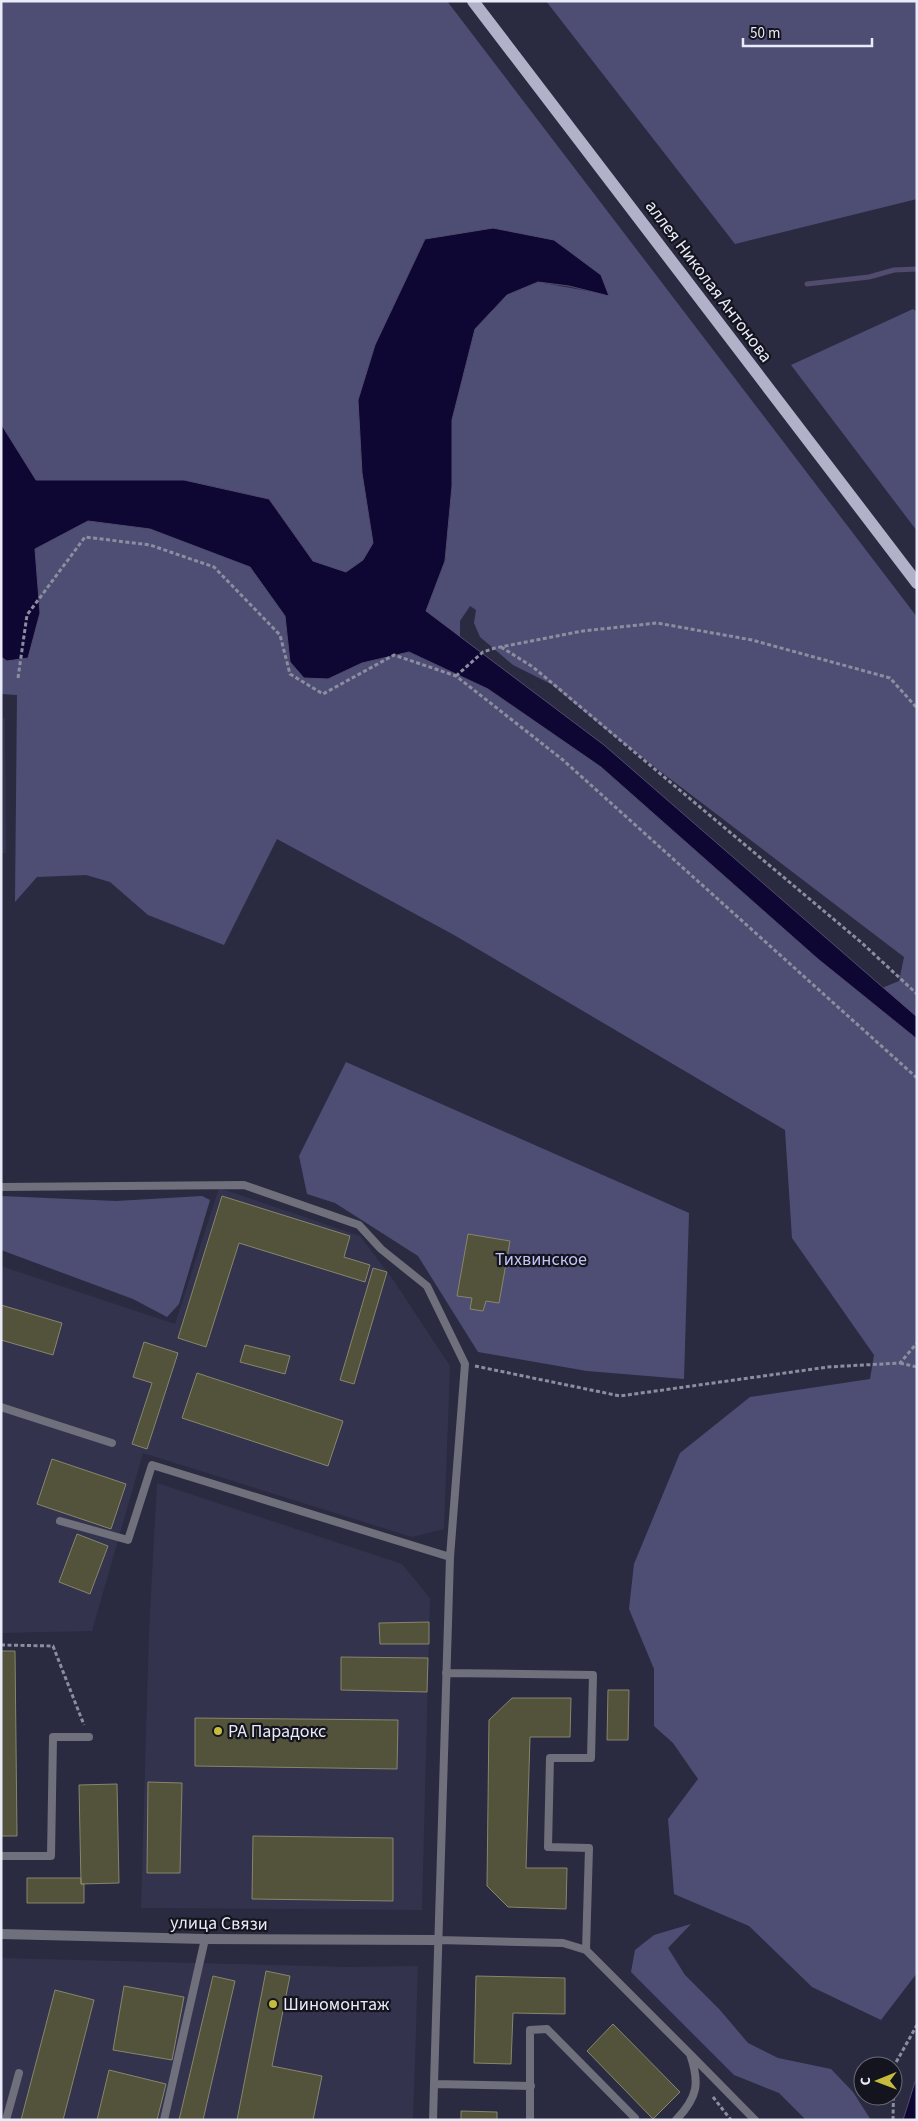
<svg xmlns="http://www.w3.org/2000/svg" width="918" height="2121" viewBox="0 0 918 2121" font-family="'Source Sans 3',sans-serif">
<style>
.built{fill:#33334e}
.green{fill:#4e4e75}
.water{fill:#0f0733;stroke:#514b6e}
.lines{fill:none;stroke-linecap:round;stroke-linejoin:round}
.stream{stroke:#514b6e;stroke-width:5}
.building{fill:#53523a;stroke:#87866c}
.path{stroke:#8c8d9e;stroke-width:3;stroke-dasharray:4 2.5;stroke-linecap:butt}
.service{stroke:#6f707b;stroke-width:8}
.minor{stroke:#6f707b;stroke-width:10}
.primary{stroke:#b1b2c9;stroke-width:12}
.poi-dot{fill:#c5bc3d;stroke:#14141e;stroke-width:2}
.labels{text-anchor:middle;stroke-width:4.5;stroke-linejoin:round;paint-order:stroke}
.street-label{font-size:18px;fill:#eaebf9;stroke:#14141e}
.park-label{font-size:18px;fill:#c1c4f4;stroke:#14141e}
.poi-label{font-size:18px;fill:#eaebf9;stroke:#14141e;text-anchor:start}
</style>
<rect width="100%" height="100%" fill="#2a2b40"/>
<!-- built -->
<path class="built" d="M1,718H5L6,853H1Z
M219,1188L360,1236L394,1281L450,1366L444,1529L412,1537L143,1453L92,1631L1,1633V1266L175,1324Z
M157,1483L402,1564L430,1598L422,1910L141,1908L149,1630Z
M1,1958L348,1967L418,1966L413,2120H1Z"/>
<!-- green -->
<path class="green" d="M1,1H447L917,617V1017L882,988L899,981L904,957L610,733L551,684L513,665L480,637L474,623L476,610L470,606L460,621V638L426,611L445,561L452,486V420L475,329L507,295L538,282L609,295L425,239L375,345L358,400L362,473L373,543L363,560L346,572L313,561L269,499L184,480H36L1,424Z
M546,1H917V199L735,244Z
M913,309L917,312V531L791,365Z
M87,521L150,529L250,567L285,616L290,662L328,679L362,663L409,652L488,689L601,767L818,959L917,1039V1973L881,2020L812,1987L749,1926L674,1894L668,1819L698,1779L673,1743L654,1726V1669L629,1609L634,1564L680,1453L750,1397L870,1379L874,1355L792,1238L785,1130L454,935L277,839L224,945L148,915L110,882L86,875L37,877L15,902L17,695L1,694V657L7,661L40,614L35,549Z
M346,1062L689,1213L684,1379L587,1371L478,1352L418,1256L335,1203L307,1194L299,1156Z
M1,1196L116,1201L202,1196L210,1200L179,1304L167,1317L133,1299L1,1250Z
M691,1924L668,1948L685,1975L720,2010L748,2043L778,2058L831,2069L853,2092L871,2120H806L779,2093L734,2075L631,1972L635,1950L654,1935Z"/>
<!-- water -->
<path class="water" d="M493,228L554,240L601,275L609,296L569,286L538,282L507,295L475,329L452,420V486L445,561L426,611L604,745L917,1017V1039L818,959L601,767L488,689L409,652L362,663L328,679L304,678L290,662L285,616L250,567L150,529L88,521L35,549L40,613L28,658L7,661L1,657V424L36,480H184L269,499L313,561L346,572L363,560L373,543L362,473L358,400L375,345L425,239Z
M917,2080V2120H903L915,2082Z"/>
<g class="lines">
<!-- stream -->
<path class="stream" d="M807,284L869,277L894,270L917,269"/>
</g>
<!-- building -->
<path class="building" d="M222,1196L350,1236L344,1257L370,1265L365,1282L239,1243L206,1347L178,1338Z
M468,1234L510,1241L499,1303L486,1301L483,1311L470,1309L472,1298L457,1296Z
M373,1268L387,1272L354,1384L340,1380Z
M1,1305L62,1323L53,1355L1,1340Z
M144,1342L178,1353L147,1449L132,1444L152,1383L133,1377Z
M245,1345L290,1356L285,1374L240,1362Z
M197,1373L343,1421L328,1466L182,1418Z
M52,1459L126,1484L111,1529L37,1504Z
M77,1534L108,1546L90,1594L59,1582Z
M429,1622V1644H380L379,1623Z
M1,1651H15L17,1836H1Z
M341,1657L428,1658L427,1692L341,1690Z
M608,1690H629L628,1740H607Z
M512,1698H571L570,1737H530L526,1868H567L566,1909L508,1907L487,1886L489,1720Z
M195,1718L398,1720L397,1769L195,1766Z
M148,1782L182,1783L180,1873H147Z
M117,1784L119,1883L81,1884L79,1785Z
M253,1836L393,1838V1901L252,1899Z
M27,1878H81V1884H84V1903H27Z
M266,1971L290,1976L272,2066L322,2076L313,2120H237Z
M213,1976L235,1981L203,2120H179Z
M476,1976L565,1978V2014L513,2013L511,2064L474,2063Z
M124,1986L184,1997L172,2060L113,2050Z
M55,1990L94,2000L63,2120H21Z
M613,2024L680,2092L653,2119L587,2051Z
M109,2070L166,2084L157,2120H97Z
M461,2111L497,2112V2120H461Z"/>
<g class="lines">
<!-- path -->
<path class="path" d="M501,647L533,667L862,943L917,994
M456,676L483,652L495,648L583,631L657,623L752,640L890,678L917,708
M18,678L27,615L85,537L150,545L214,567L280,635L290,674L323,694L394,655L456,676L563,760L917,1078
M900,1363L917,1367
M475,1366L620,1396L828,1367L900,1363L917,1343
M1,1645L53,1646L84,1725
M713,2097L731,2120
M893,2120L894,2066L917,2025"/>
<!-- service -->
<path class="service" d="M1,1187L244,1185L359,1225L381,1249L427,1286L465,1364L450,1557L434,2084L531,2086
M1,1407L112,1443
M60,1521L128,1540L152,1465L450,1557
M446,1673L593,1675L591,1758H550L548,1847L589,1848L586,1950
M1,1856H51L53,1737H89
M437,1940L563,1943L586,1950L690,2054C700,2083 698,2097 676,2120
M691,2055L755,2120
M6,2120L19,2073
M164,2120L205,1939
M433,2120L434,2084
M530,2120V2030L547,2029L635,2118"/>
<!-- minor -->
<path class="minor" d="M1,1934L205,1939L437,1940"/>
<!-- primary -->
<path class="primary" d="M473,1L917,583"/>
</g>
<!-- markers -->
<g class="poi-dot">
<circle cx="218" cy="1731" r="5"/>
<circle cx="273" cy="2004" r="5"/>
</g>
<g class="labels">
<!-- street labels -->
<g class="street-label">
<text transform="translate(709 281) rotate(53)" y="6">аллея Николая Антонова</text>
<text transform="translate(219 1923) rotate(1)" y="6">улица Связи</text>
</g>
<!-- park labels -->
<g class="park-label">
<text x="541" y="1265">Тихвинское</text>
</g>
<!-- poi labels -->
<g class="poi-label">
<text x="228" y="1737">РА Парадокс</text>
<text x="283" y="2010">Шиномонтаж</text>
</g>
</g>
<!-- border -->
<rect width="918" height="2121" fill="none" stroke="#eaebf9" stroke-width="5"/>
<!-- north arrow -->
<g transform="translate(878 2081) rotate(269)"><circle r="24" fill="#14141e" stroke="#6a6a76"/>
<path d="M0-4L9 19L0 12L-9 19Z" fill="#c5bc3d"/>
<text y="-8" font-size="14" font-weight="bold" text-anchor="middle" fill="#eaebf9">С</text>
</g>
<!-- scale -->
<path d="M743 38v8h129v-8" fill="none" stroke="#eaebf9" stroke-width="2.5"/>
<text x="750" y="38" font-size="15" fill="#eaebf9" stroke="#14141e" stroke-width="4" paint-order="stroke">50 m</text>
</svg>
